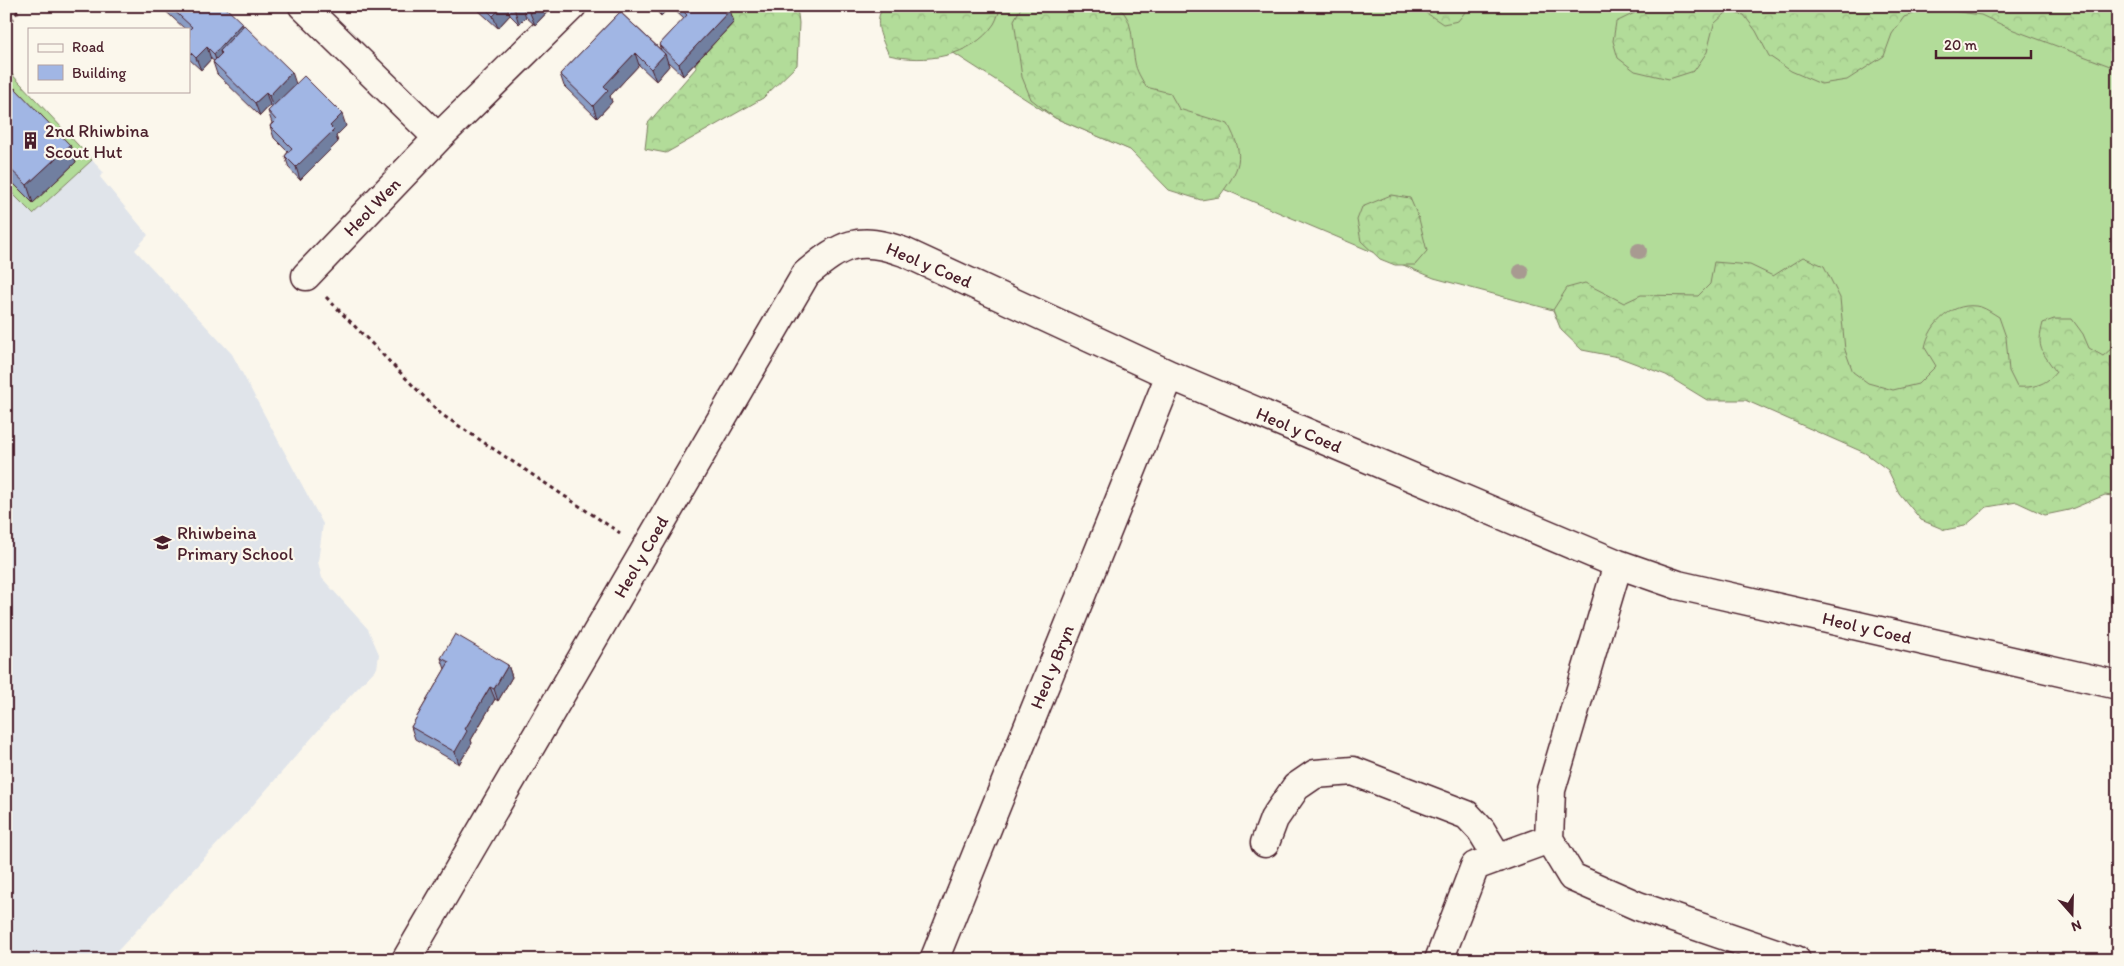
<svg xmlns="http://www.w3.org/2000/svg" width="2124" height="966" viewBox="0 0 2124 966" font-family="Itim,sans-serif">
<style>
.built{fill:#e0e4ea}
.grass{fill:#b2dc99;stroke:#7e7e62}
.forest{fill:url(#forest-crowns);stroke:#7e7e62}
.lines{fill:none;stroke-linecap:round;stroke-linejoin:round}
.minor-casing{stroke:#4a1f2b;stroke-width:31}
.path{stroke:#4a1f2b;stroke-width:3;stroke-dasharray:4 4;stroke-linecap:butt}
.minor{stroke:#fbf7ec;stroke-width:28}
.tree{fill:#a89a91}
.wall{fill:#8a9dc4;stroke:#4a1f2b}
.shaded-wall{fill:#717fa0;stroke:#4a1f2b}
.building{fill:#a1b6e4;stroke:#4a1f2b}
.labels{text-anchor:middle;stroke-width:4.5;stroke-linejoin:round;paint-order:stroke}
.poi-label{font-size:18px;fill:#4a1f2b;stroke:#fbf7ec;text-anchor:start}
.street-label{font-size:18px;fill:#4a1f2b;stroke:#fbf7ec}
</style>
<defs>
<pattern id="forest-crowns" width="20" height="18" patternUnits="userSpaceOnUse" patternTransform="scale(1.25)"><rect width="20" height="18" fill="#b2dc99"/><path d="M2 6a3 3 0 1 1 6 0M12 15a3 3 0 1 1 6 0" fill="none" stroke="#9bbc84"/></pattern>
</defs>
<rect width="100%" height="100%" fill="#fbf7ec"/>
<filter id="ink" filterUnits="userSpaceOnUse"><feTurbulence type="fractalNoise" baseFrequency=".02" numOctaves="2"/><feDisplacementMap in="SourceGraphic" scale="10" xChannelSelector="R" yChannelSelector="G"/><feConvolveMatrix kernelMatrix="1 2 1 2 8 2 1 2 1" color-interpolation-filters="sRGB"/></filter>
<g filter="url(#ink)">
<!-- built -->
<path class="built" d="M92,160L103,172L100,177L148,235L135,250L232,354L323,524L318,562L322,578L368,629L379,654L377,668L330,717L247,812L109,960H6V187L33,214Z"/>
<!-- grass -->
<path class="grass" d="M880,6H2118V456L1850,390L1434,278L1055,118Z
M6,68L92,160L33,214L6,187Z"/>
<!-- forest -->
<path class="forest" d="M711,6H797L799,23L797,65L763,98L698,135L666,153L645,149L648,123L696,68L694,50Z
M884,6H1001C999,12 997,19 994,24C972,57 924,64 889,55C882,39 872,22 884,6Z
M1022,6H1115C1135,15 1131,44 1135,62C1136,71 1142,79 1146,87L1170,93L1179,109L1228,124C1246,158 1240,168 1219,197L1201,200L1169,190L1130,150L1055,118L1031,99L1022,77L1014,20Z
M1419,6H1468L1469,7L1458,21L1443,24L1425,12Z
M1649,6H2118V69L2011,29L1981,15L1931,8L1904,17L1892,34L1884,56L1847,80L1821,84L1791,71L1769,56L1756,31L1744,15L1727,12L1714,24L1707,52L1694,71L1669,79L1635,71L1618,58L1613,41L1616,22Z
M1391,195L1410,198L1419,219L1427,251L1415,265H1395L1380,259L1361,241L1357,220L1362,207Z
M1803,257L1824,266L1840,298L1845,350L1853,372L1868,383L1893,390L1918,384L1936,366L1925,348C1929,323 1954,300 1981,307C1987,309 1994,314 1999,317L2006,337L2009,371L2017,387C2033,388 2046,385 2056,372C2042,351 2036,349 2043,323L2054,319H2072L2083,334L2089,348L2103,356L2111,349L2118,327V497L2105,495L2069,510L2045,515L2017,502L1987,507L1965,526L1945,530L1921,520L1899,493L1888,470L1865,453L1745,400H1707L1666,375L1618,357L1582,350L1561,330L1553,310L1567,288L1585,283L1624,303L1641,295L1698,296L1710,284L1714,262L1750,265L1773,276Z"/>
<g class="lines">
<defs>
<path id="minor" d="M303,6L438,138
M306,276L438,138L572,6
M1618,564L1551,790L1549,839L1572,877L1638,906L1796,960
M1265,843L1274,819L1296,787L1315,774L1353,771L1467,815L1481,830L1498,858
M406,960L806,274C842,244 858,235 904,252L1170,375L1618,564L1678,585L2118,685
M934,960L1170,375
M1439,960L1475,866L1549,839"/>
</defs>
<!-- minor casing -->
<use href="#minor" class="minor-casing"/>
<!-- path -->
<path class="path" d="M6,27L22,6
M326,297L441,414L620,533"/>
<!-- minor -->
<use href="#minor" class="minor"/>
</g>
<!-- trees -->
<g class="tree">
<circle cx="1639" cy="251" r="8"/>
<circle cx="1521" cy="272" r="8"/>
</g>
<!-- wall -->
<path class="wall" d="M160,6H224L296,84L346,126L336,136L338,142L300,180L289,168L285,156L288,152L274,138L270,126L272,123L268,111L272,107L270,105L260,116L217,74L213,62L214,61L211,59L201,70L189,59V29H185Z
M477,6H553L535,25L526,17L519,24L510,15L498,28L478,10Z
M651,6H670L661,16Z
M670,6H726L734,22L683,76L667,61L669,66L656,81L639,65L610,96L612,102L597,118L564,86L560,74L620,12L661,50L659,45L684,19Z
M6,96L70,145L76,162L33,203L6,176Z
M441,658L508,665L512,677L498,701L495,699L471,740L472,743L459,764L415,739L411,727L445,669Z"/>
<!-- shaded-wall -->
<path class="shaded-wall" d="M503,6H507L510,15L498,28L493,16Z
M520,6H522L526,17L519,24L515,11Z
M537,6H553L535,25L530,13Z
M657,6H670L661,16Z
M730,10L734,22L683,76L679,64Z
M242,23L247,35L222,53L220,51L223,60L218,66L214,54Z
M207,47L211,59L201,70L196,58Z
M635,53L639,65L610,96L612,102L597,118L593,106L604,86Z
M665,54L669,66L656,81L651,69Z
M292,72L296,84L273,108L269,96Z
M266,93L270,105L260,116L255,103Z
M342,114L346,126L336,136L338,142L300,180L296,167L330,126Z
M70,145L76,162L33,203L27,185Z
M508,665L512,677L498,701L494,689Z
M490,687L495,699L471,740L472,743L459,764L455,752L465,729Z"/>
<!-- building -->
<path class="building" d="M169,6H224L242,23L214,54L207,47L196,58L189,51V30L192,27Z
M483,6H503L493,16Z
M509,6H520L515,11Z
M523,6H537L530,13Z
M678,6H726L730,10L679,64L659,45L687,15Z
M620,12L665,54L651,69L635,53L604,86L608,90L593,106L560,74Z
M244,25L292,72L269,96L266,93L255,103L213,62L222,53L220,51Z
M304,76L342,114L330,126L334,130L296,167L285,156L292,148L270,126L276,120L268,111Z
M15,88L70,145L27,185L6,165V96Z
M455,634L508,665L494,689L490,687L465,729L467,731L455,752L411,727L449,662L441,658Z"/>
</g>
<!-- icons -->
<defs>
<symbol id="building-bare" viewBox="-9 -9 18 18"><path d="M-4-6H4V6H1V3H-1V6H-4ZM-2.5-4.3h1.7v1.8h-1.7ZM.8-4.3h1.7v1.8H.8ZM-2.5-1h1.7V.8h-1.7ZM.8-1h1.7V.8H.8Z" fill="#4a1f2b" stroke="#fbf7ec" stroke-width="2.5" paint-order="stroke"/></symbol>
<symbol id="school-bare" viewBox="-9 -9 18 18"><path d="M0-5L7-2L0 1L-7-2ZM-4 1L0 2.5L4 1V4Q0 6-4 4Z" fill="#4a1f2b" stroke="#fbf7ec" stroke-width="2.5" paint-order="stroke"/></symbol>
</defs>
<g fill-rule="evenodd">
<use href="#building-bare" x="18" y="128" width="25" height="25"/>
<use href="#school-bare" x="150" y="530" width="25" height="25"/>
</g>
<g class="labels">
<!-- poi labels -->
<g class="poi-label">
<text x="45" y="137">2nd Rhiwbina<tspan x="45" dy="21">Scout Hut</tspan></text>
<text x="177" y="539">Rhiwbeina<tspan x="177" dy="21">Primary School</tspan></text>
</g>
<!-- street labels -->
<g class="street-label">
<text transform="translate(372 207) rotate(-46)" y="6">Heol Wen</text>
<text transform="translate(929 265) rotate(23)" y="6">Heol y Coed</text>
<text transform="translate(1299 430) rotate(23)" y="6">Heol y Coed</text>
<text transform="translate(641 557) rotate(-60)" y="6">Heol y Coed</text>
<text transform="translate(1867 628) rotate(13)" y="6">Heol y Coed</text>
<text transform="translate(1052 667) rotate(-68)" y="6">Heol y Bryn</text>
</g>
</g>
<!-- margin -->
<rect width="2124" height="966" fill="none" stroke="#fbf7ec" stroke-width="25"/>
<rect x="12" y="12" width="2099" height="941" fill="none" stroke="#4a1f2b" stroke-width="2" filter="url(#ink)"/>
<!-- legend -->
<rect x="28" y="28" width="162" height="65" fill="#fbf7ec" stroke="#b4a19f"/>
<rect x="38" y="44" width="25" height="8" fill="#fbf7ec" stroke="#b4a19f"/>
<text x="72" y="52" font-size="15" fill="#4a1f2b">Road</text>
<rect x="38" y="65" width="25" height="15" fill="#a1b6e4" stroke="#b4a19f"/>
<text x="72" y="78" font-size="15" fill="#4a1f2b">Building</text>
<!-- north arrow -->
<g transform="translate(2072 914) rotate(160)" stroke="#fbf7ec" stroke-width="4" paint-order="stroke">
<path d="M0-4L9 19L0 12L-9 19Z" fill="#4a1f2b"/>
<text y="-8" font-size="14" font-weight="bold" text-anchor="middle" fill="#4a1f2b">N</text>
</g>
<!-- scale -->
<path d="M1936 50v8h95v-8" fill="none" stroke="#4a1f2b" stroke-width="2.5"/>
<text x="1944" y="50" font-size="15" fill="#4a1f2b" stroke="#fbf7ec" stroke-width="4" paint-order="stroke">20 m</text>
</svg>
